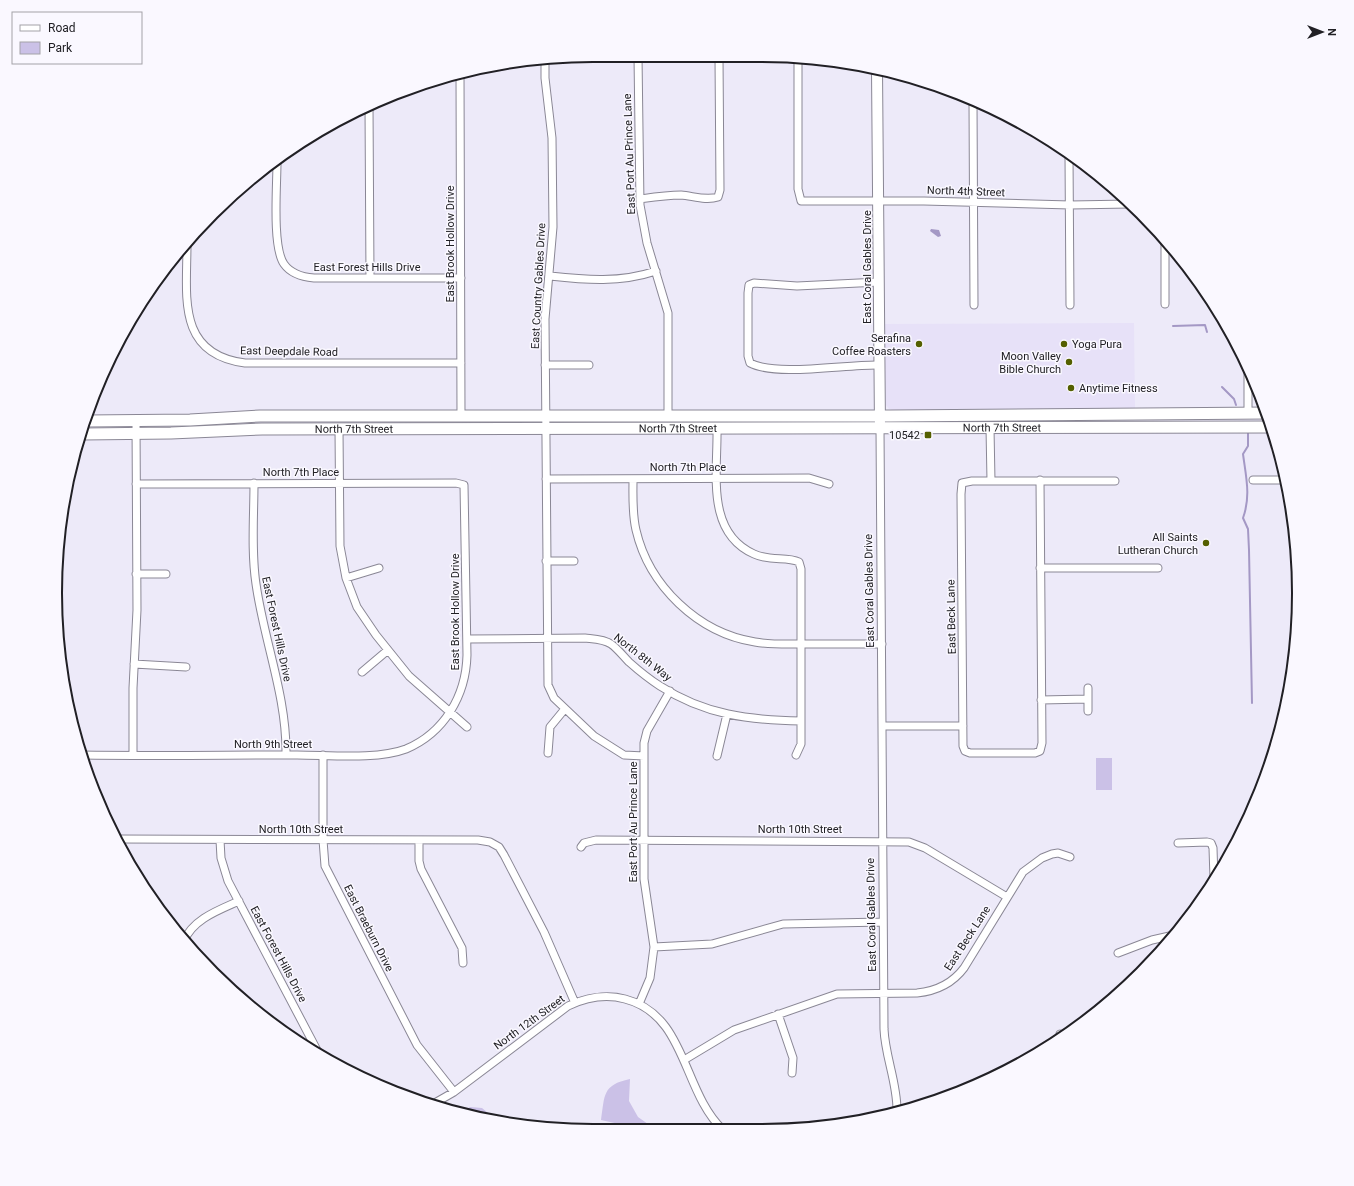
<svg xmlns="http://www.w3.org/2000/svg" width="1354" height="1186" viewBox="0 0 1354 1186" font-family="Roboto,sans-serif">
<style>
.built{fill:#e7e1f8}
.green{fill:#cbc1e7}
.water{fill:#a498c5}
.lines{fill:none;stroke-linecap:round;stroke-linejoin:round}
.stream{stroke:#a498c5;stroke-width:2}
.street-casing{stroke:#8a8795;stroke-width:9}
.secondary-casing{stroke:#8a8795;stroke-width:12}
.primary-casing{stroke:#8a8795;stroke-width:13}
.street{stroke:#fff;stroke-width:7}
.secondary{stroke:#fff;stroke-width:10}
.primary{stroke:#fff;stroke-width:11}
.poi-dot{fill:#545f00;stroke:#faf8ff;stroke-width:1.5}
.labels{text-anchor:middle;stroke-width:3;stroke-linejoin:round;paint-order:stroke}
.street-label{font-size:11px;fill:#212025;stroke:#faf8ff}
.poi-label{font-size:11px;fill:#212025;stroke:#faf8ff;text-anchor:end}
.rim{fill:none;stroke:#212025;stroke-width:2}
</style>
<rect width="100%" height="100%" fill="#edeaf9"/>
<!-- built -->
<path class="built" d="M1134,323L1135,410L897,411L889,409L886,405L884,324Z"/>
<!-- green -->
<path class="green" d="M1096,758H1112V790H1096Z
M630,1079L629,1101L638,1117L658,1131H634L628,1126L601,1120C605,1095 602,1085 630,1079Z
M470,1107L482,1108L499,1122L488,1121L463,1113L462,1112Z"/>
<!-- water -->
<path class="water" d="M931,229L939,230L941,236L938,237L930,231Z"/>
<g class="lines">
<!-- stream -->
<path class="stream" d="M1173,326L1205,325L1207,332
M1222,387L1234,399L1236,405
M1248,433V446L1243,454C1246,477 1251,496 1243,518L1248,529L1249,550L1252,703"/>
<defs>
<path id="street" d="M638,56L640,205L647,243L668,313V415
M798,59V189L801,201H924L1070,205L1130,204
M545,61V78L552,138L553,227L545,319L548,685L554,698L594,736L624,755L644,756
M460,72L461,416
M973,101L974,305
M369,105L370,278
M1069,155L1070,305
M277,163C277,185 272,247 284,264C291,274 302,277 314,278H461
M640,199C654,197 667,195 681,195C693,196 706,201 718,197L720,190L719,57
M1165,241V304
M187,244C187,296 176,354 245,363H461
M550,276C586,280 620,283 656,271
M879,282L797,286L754,283L749,285L748,293V356L750,363C777,377 847,364 879,365
M545,365H589
M1248,366V413
M717,428C718,472 705,532 754,554C771,562 786,556 799,562L801,569V744L796,755
M880,428L884,1029C885,1056 897,1082 897,1110
M990,428L991,481
M339,429L340,546L346,578L357,607L376,635L409,676L467,727
M546,479L809,478L829,484
M633,479C633,496 632,513 636,530C649,586 698,633 755,642C772,645 789,644 806,644C831,644 857,644 882,644
M1040,480L1042,743L1040,751L1035,753H970L965,751L963,746L961,494L962,483L972,481H1115
M1253,480H1284
M254,483C254,516 251,551 256,584C264,641 287,697 286,755
M546,561H574
M1040,568H1158
M136,574H166
M346,578L379,568
M467,639L585,638C594,639 604,639 611,644C618,649 623,656 629,662C638,670 649,679 660,686C705,715 749,720 801,721
M134,664L186,667
M362,672L388,650
M1088,688V711
M1041,700L1088,699
M882,726H963
M548,753L550,727L564,710
M81,755C153,756 225,755 297,755C329,755 377,760 406,749C444,733 466,696 467,655L464,485L456,483L136,484
M133,755V688L137,610L136,421
M323,755V840L325,866L417,1045L454,1092
M717,756L727,714
M117,839L478,840L490,842L499,847L504,855L544,932L575,1003
M220,840L221,858L228,881L319,1054
M419,840V861L421,869L462,948L463,963
M1178,843L1207,842L1211,843L1213,848L1214,879
M581,847L584,843L596,840L909,842L925,848L1007,897
M184,941C193,919 219,910 239,901
M654,947L712,944L783,924L883,922
M1118,953L1152,940L1174,935
M639,1004L650,978L654,947L644,879V743L647,731L670,691
M778,1014L793,1058L792,1073
M1060,1034L1063,1035
M684,1060L734,1030L837,994L917,993C937,991 952,984 964,968L1023,872L1042,858L1052,854L1058,853L1070,857
M433,1104L454,1092L568,1006C585,998 606,994 625,999C687,1015 682,1091 723,1130"/>
<path id="secondary" d="M877,70L880,428"/>
<g id="primary">
<path d="M87,421L190,420L260,416H890L1267,413"/>
<path id="s1" d="M83,434L171,433L262,429L1272,427"/>
</g>
</defs>
<!-- street casing -->
<use href="#street" class="street-casing"/>
<!-- secondary casing -->
<use href="#secondary" class="secondary-casing"/>
<!-- primary casing -->
<use href="#primary" class="primary-casing"/>
<!-- street -->
<use href="#street" class="street"/>
<!-- secondary -->
<use href="#secondary" class="secondary"/>
<!-- primary -->
<use href="#primary" class="primary"/>
</g>
<!-- markers -->
<g class="poi-dot">
<circle cx="919" cy="344" r="4"/>
<circle cx="1064" cy="344" r="4"/>
<circle cx="1069" cy="362" r="4"/>
<circle cx="1071" cy="388" r="4"/>
<rect x="924" y="431" width="8" height="8" rx="2"/>
<circle cx="1206" cy="543" r="4"/>
</g>
<g class="labels">
<!-- street labels -->
<g class="street-label">
<text transform="translate(629 154) rotate(-92)" y="4">East Port Au Prince Lane</text>
<text transform="translate(966 191) rotate(2)" y="4">North 4th Street</text>
<text transform="translate(450 244) rotate(-90)" y="4">East Brook Hollow Drive</text>
<text x="367" y="271">East Forest Hills Drive</text>
<text transform="translate(867 267) rotate(-90)" y="4">East Coral Gables Drive</text>
<text transform="translate(538 286) rotate(-87)" y="4">East Country Gables Drive</text>
<text transform="translate(289 351) rotate(1)" y="4">East Deepdale Road</text>
<text dy="4" stroke="none"><textPath href="#s1" startOffset="595">North 7th Street</textPath></text>
<text dy="4" stroke="none"><textPath href="#s1" startOffset="919">North 7th Street</textPath></text>
<text dy="4" stroke="none"><textPath href="#s1" startOffset="271">North 7th Street</textPath></text>
<text x="688" y="471">North 7th Place</text>
<text x="301" y="476">North 7th Place</text>
<text transform="translate(869 591) rotate(-91)" y="4">East Coral Gables Drive</text>
<text transform="translate(455 612) rotate(-90)" y="4">East Brook Hollow Drive</text>
<text transform="translate(951 617) rotate(-91)" y="4">East Beck Lane</text>
<text transform="translate(277 629) rotate(78)" y="4">East Forest Hills Drive</text>
<text transform="translate(643 657) rotate(38)" y="4">North 8th Way</text>
<text x="273" y="748">North 9th Street</text>
<text transform="translate(633 822) rotate(-90)" y="4">East Port Au Prince Lane</text>
<text x="301" y="833">North 10th Street</text>
<text x="800" y="833">North 10th Street</text>
<text transform="translate(871 915) rotate(-91)" y="4">East Coral Gables Drive</text>
<text transform="translate(369 928) rotate(63)" y="4">East Braeburn Drive</text>
<text transform="translate(967 938) rotate(-57)" y="4">East Beck Lane</text>
<text transform="translate(279 954) rotate(62)" y="4">East Forest Hills Drive</text>
<text transform="translate(529 1022) rotate(-36)" y="4">North 12th Street</text>
</g>
<!-- poi labels -->
<g class="poi-label">
<text x="911" y="342">Serafina<tspan x="911" dy="13">Coffee Roasters</tspan></text>
<text x="1072" y="348" text-anchor="start">Yoga Pura</text>
<text x="1061" y="360">Moon Valley<tspan x="1061" dy="13">Bible Church</tspan></text>
<text x="1079" y="392" text-anchor="start">Anytime Fitness</text>
<text x="920" y="439">10542</text>
<text x="1198" y="541">All Saints<tspan x="1198" dy="13">Lutheran Church</tspan></text>
</g>
</g>
<!-- crop -->
<path d="M0 0H1354V1186H0ZM593 62H761A531 531 0 0 1 1292 593V593A531 531 0 0 1 761 1124H593A531 531 0 0 1 62 593V593A531 531 0 0 1 593 62Z" fill="#faf8ff" fill-rule="evenodd"/>
<path class="rim" d="M593 62H761A531 531 0 0 1 1292 593V593A531 531 0 0 1 761 1124H593A531 531 0 0 1 62 593V593A531 531 0 0 1 593 62Z"/>
<!-- legend -->
<rect x="12" y="12" width="130" height="52" fill="#faf8ff" stroke="#a3a2a8"/>
<rect x="20" y="25" width="20" height="6" fill="#ffffff" stroke="#a3a2a8"/>
<text x="48" y="32" font-size="12" fill="#212025">Road</text>
<rect x="20" y="42" width="20" height="12" fill="#cbc1e7" stroke="#a3a2a8"/>
<text x="48" y="52" font-size="12" fill="#212025">Park</text>
<!-- north arrow -->
<g transform="translate(1322 32) rotate(90)" stroke="#faf8ff" stroke-width="3" paint-order="stroke">
<path d="M0-3L7 15L0 10L-7 15Z" fill="#212025"/>
<text y="-6" font-size="11" font-weight="bold" text-anchor="middle" fill="#212025">N</text>
</g>
</svg>
